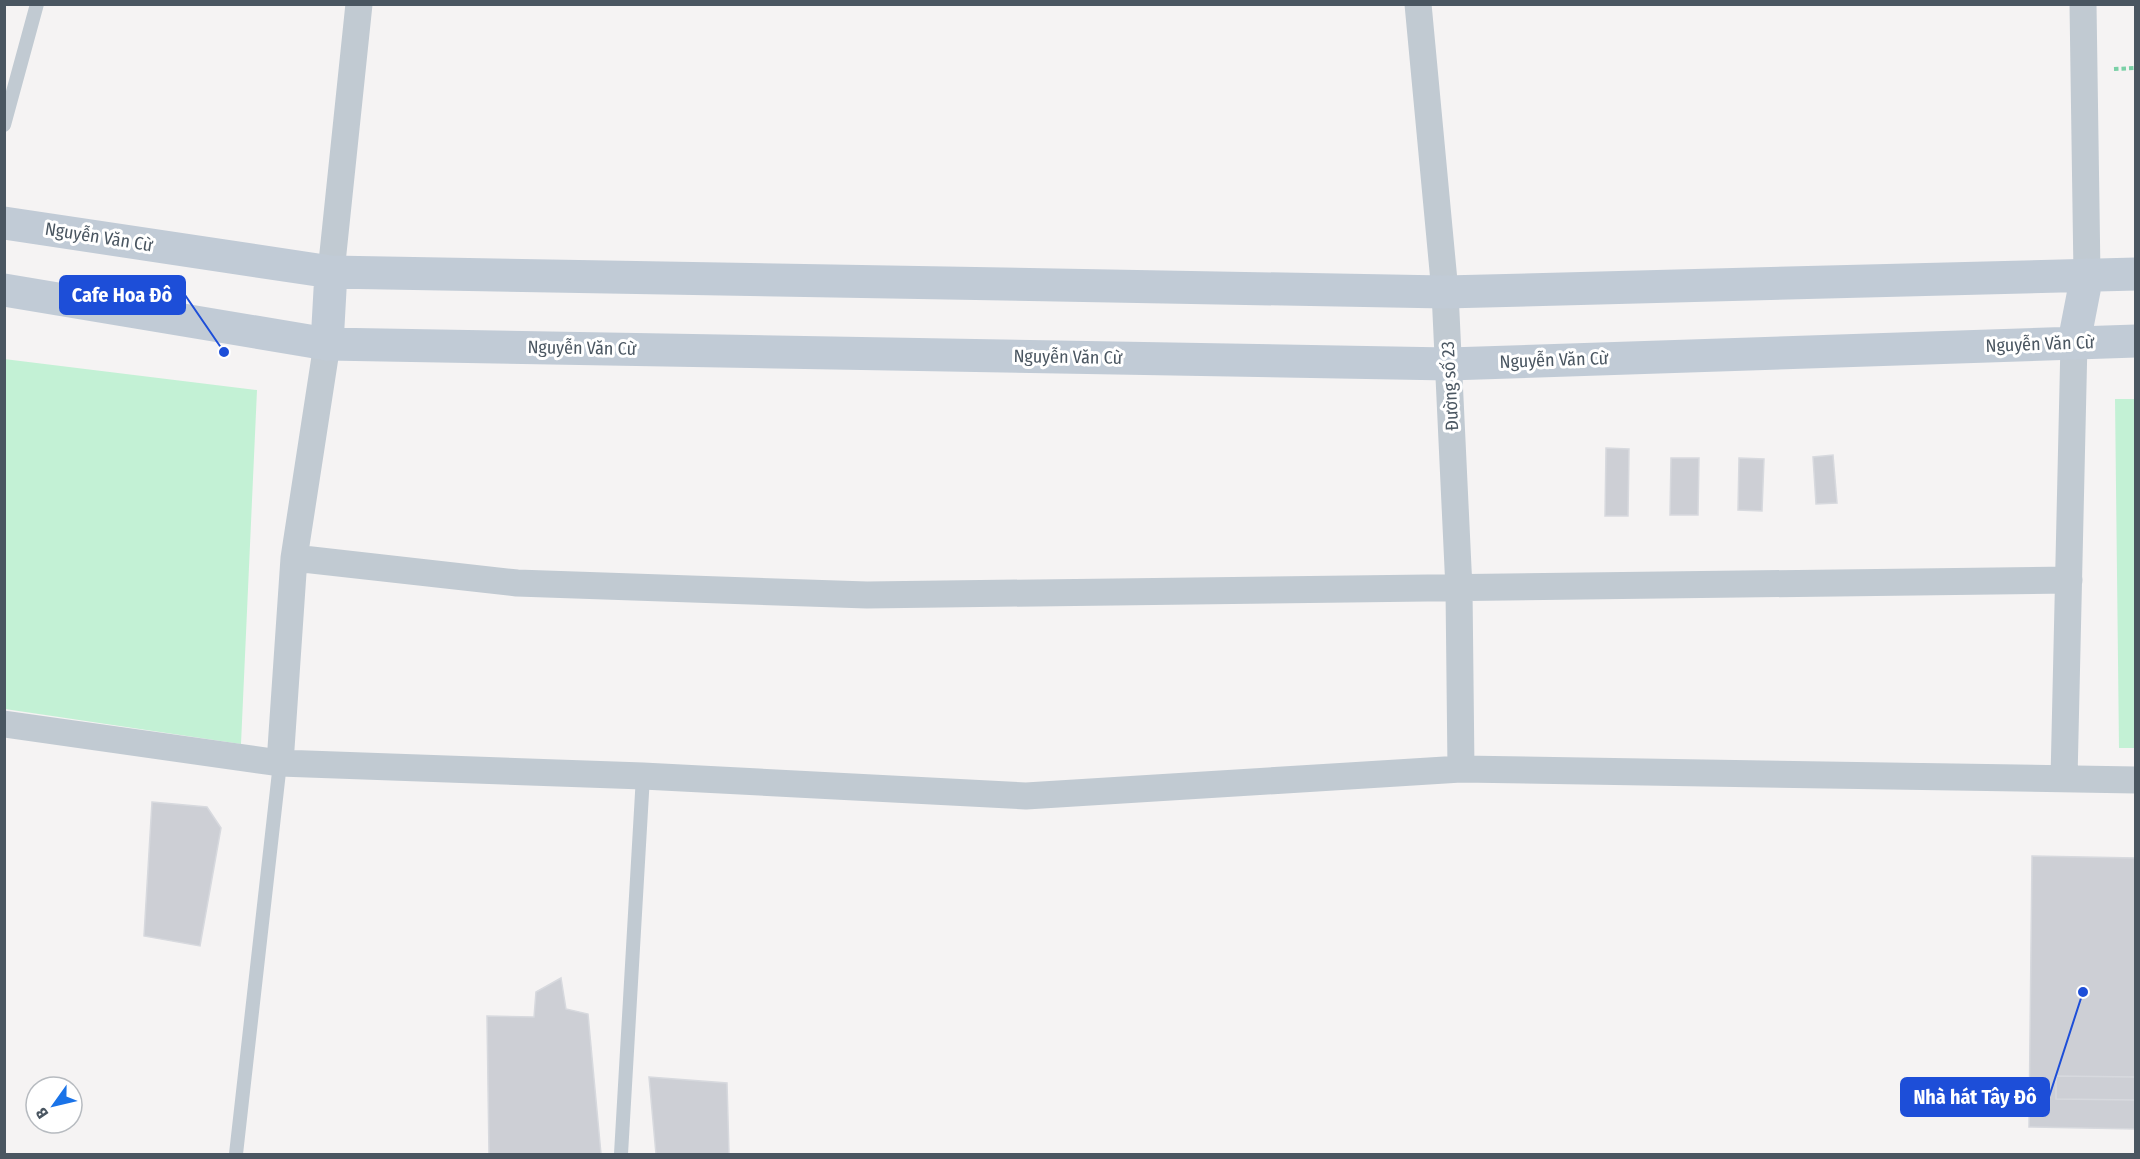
<svg xmlns="http://www.w3.org/2000/svg" width="2140" height="1159" viewBox="0 0 2140 1159" font-family="'Fira Sans Condensed',sans-serif">
<style>
.green{fill:#c3f1d5}
.building{fill:#cdcfd5;stroke:#d7d9de;stroke-width:1.5}
.lines{fill:none;stroke-linecap:round;stroke-linejoin:round}
.path{stroke:#7ad0a6;stroke-width:4;stroke-dasharray:4.5 3;stroke-linecap:butt}
.lane{stroke:#c1cad2;stroke-width:14}
.street{stroke:#c1cad2;stroke-width:27}
.secondary{stroke:#c1cbd6;stroke-width:33}
.labels{text-anchor:middle;stroke-width:6;stroke-linejoin:round;paint-order:stroke}
.street-label{font-size:18px;fill:#4a5661;stroke:#fff}
.leader{fill:none;stroke:#1d4ed8;stroke-width:2}
.callout-dot{fill:#1d4ed8;stroke:#fff;stroke-width:2}
.callout{fill:#1d4ed8;stroke:#1d4ed8;stroke-width:2}
.callout-label{font-size:20px;text-anchor:middle;font-weight:bold;fill:#fff}
</style>
<rect width="100%" height="100%" fill="#f5f3f3"/>
<!-- green -->
<path class="green" d="M4,359L257,390L241,744L5,709Z
M2115,399H2135V748H2119Z"/>
<!-- building -->
<path class="building" d="M1606,448L1629,449L1628,516H1605Z
M1833,455L1837,503L1816,504L1813,457Z
M1671,458H1699L1698,515H1670Z
M1739,458L1764,459L1762,511L1738,510Z
M152,802L207,807L221,828L200,946L144,936Z
M2032,856L2136,858V1129L2029,1127Z
M561,978L566,1009L588,1014L601,1154H489L487,1016L534,1017L536,992Z
M2056,1076L2136,1077V1100L2056,1099Z
M649,1077L727,1083L729,1154H656Z"/>
<g class="lines">
<!-- path -->
<path class="path" d="M2114,69L2136,68"/>
<!-- lane -->
<path class="lane" d="M4,125L37,4
M236,1154L280,763
M621,1154L643,776"/>
<!-- street -->
<path class="street" d="M1418,4L1445,292L1459,589L1461,769
M2083,4L2087,275
M331,272L359,4
M294,558L517,583L867,595L2069,580
M4,724L280,763L643,776L1026,796L1461,769L2136,780
M280,763L294,558L327,344
M2064,779L2074,342"/>
<!-- secondary -->
<path class="secondary" d="M4,223L331,272L1445,292L2136,274
M4,290L327,344L1449,364L2136,341
M2074,342L2087,275
M327,344L331,272"/>
</g>
<g class="labels">
<!-- street labels -->
<g class="street-label">
<text transform="translate(99 237) rotate(9)" y="6">Nguyễn Văn Cừ</text>
<text transform="translate(2040 344) rotate(-2)" y="6">Nguyễn Văn Cừ</text>
<text transform="translate(582 348) rotate(1)" y="6">Nguyễn Văn Cừ</text>
<text transform="translate(1068 357) rotate(1)" y="6">Nguyễn Văn Cừ</text>
<text transform="translate(1554 360) rotate(-2)" y="6">Nguyễn Văn Cừ</text>
<text transform="translate(1450 386) rotate(-93)" y="6">Đường số 23</text>
</g>
</g>
<!-- callouts -->
<path class="leader" d="M224 352L185 295M2083 992L2049 1097"/>
<g class="callout-dot">
<circle cx="224" cy="352" r="6"/>
<circle cx="2083" cy="992" r="6"/>
</g>
<g class="callout">
<rect x="60" y="276" width="125" height="38" rx="6"/>
<rect x="1901" y="1078" width="148" height="38" rx="6"/>
</g>
<g class="callout-label">
<text x="122" y="302">Cafe Hoa Đô</text>
<text x="1975" y="1104">Nhà hát Tây Đô</text>
</g>
<!-- border -->
<rect width="2140" height="1159" fill="none" stroke="#4a5661" stroke-width="12"/>
<!-- north arrow -->
<g transform="translate(54 1105) rotate(236)"><circle r="28" fill="#ffffff" stroke="#b7bbc0" stroke-width="1.5"/>
<path d="M0-4.5L10 22L0 15L-10 22Z" fill="#1a73e8"/>
<text y="-9" font-size="16" font-weight="bold" text-anchor="middle" fill="#4a5661">B</text>
</g>
</svg>
